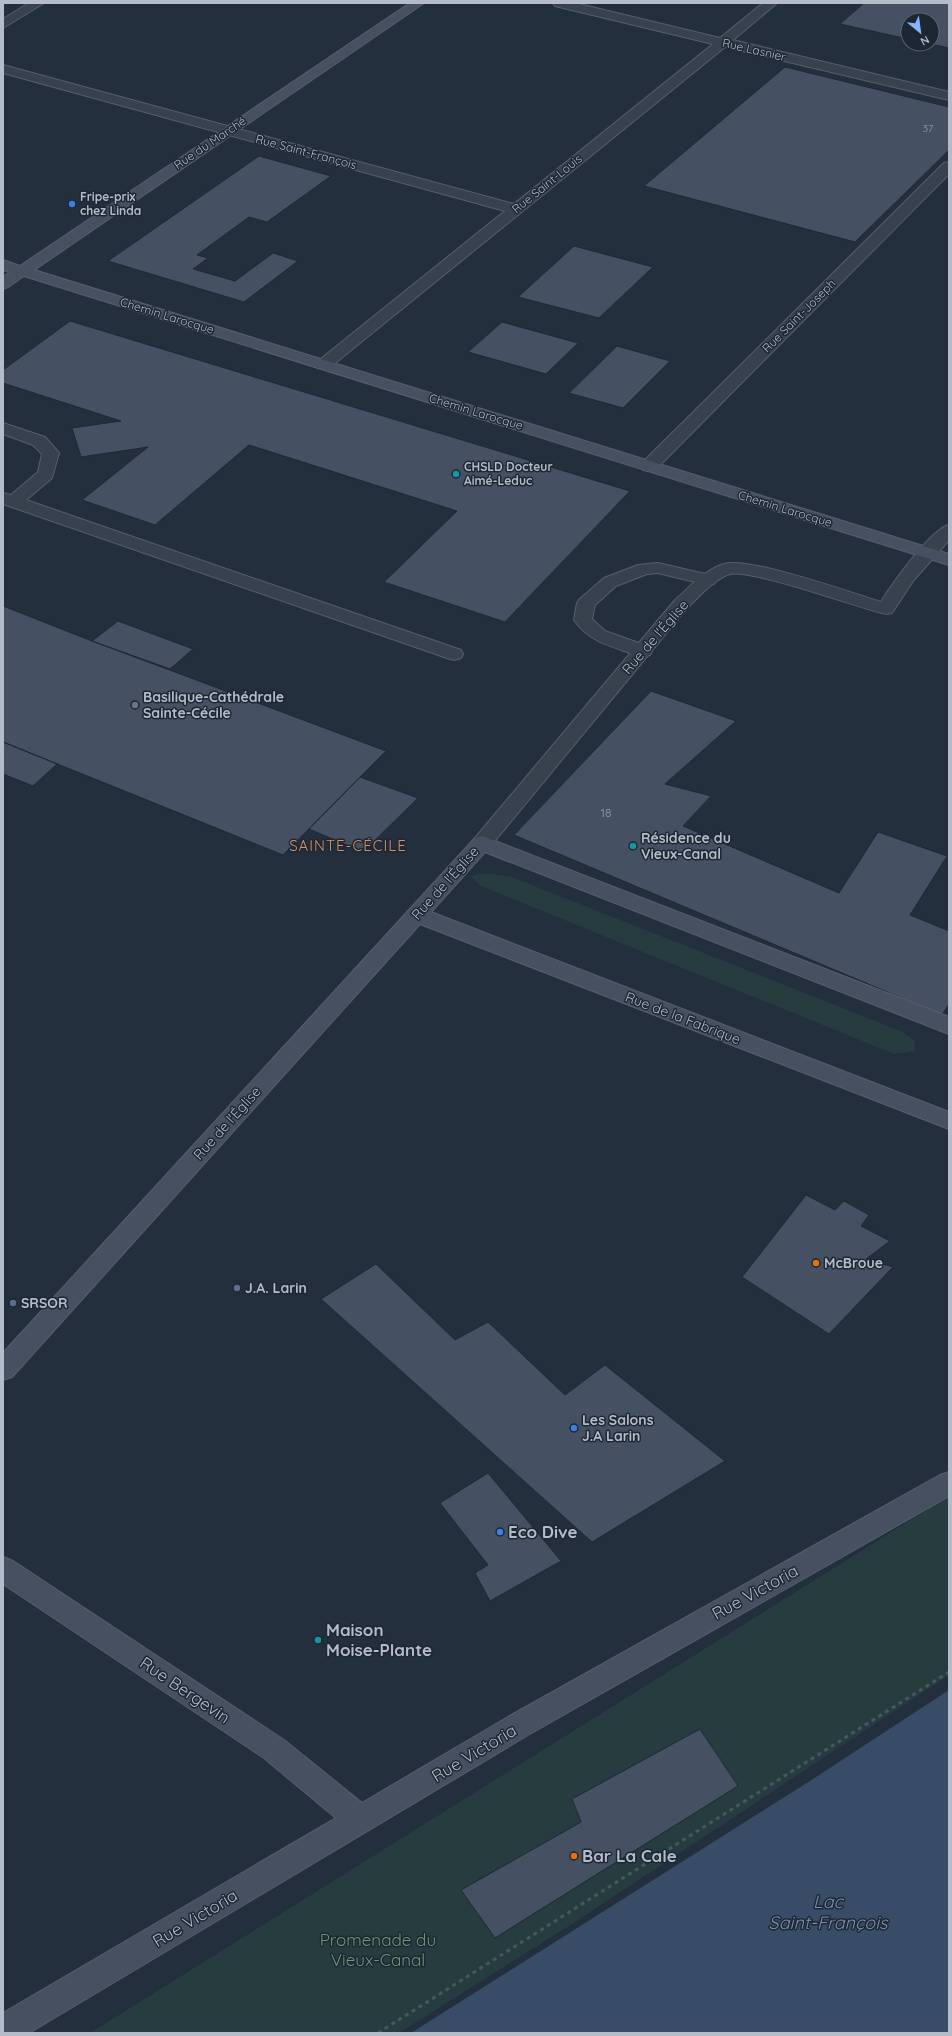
<svg xmlns="http://www.w3.org/2000/svg" width="952" height="2036" viewBox="0 0 952 2036" font-family="Quicksand,sans-serif">
<style>
.green{fill:#263c3f}
.water{fill:#394c67}
.building{fill:#455162;stroke:#1f2835}
.lines{fill:none;stroke-linecap:round;stroke-linejoin:round}
.lane-casing{stroke:#565f6c;stroke-width:2}
.street-casing{stroke:#565f6c;stroke-width:2}
.secondary-casing{stroke:#565f6c;stroke-width:2}
.path{stroke:#44595c;stroke-width:3;stroke-dasharray:4 4;stroke-linecap:butt}
.lane{fill:#38414e;fill-rule:evenodd}
.street{fill:#38414e;fill-rule:evenodd}
.secondary{fill:#465061;fill-rule:evenodd}
.shop-dot{fill:#3f7fe0;stroke:#1d2633;stroke-width:1.5}
.culture-dot{fill:#0f9aa8;stroke:#1d2633;stroke-width:1.5}
.worship-dot{fill:#6b7280;stroke:#1d2633;stroke-width:1.5}
.food-dot{fill:#e8710a;stroke:#1d2633;stroke-width:1.5}
.service-dot{fill:#5c6f8a;stroke:#1d2633;stroke-width:1.5}
.labels{text-anchor:middle;stroke-width:3;stroke-linejoin:round;paint-order:stroke}
.far-number-label{font-size:10px;fill:#98a1af}
.far-street-label{font-size:12px;fill:#b4bcc9;stroke:#1d2633}
.far-poi-label{font-size:12px;font-weight:bold;fill:#b4bcc9;stroke:#1d2633;text-anchor:start}
.number-label{font-size:12px;fill:#98a1af}
.street-label{font-size:14px;fill:#b4bcc9;stroke:#1d2633}
.poi-label{font-size:14px;font-weight:bold;fill:#b4bcc9;stroke:#1d2633;text-anchor:start}
.neighbourhood-label{font-size:15px;letter-spacing:1px;fill:#d59563;stroke:#1d2633}
.near-poi-label{font-size:17px;font-weight:bold;fill:#b4bcc9;stroke:#1d2633;text-anchor:start}
.near-street-label{font-size:17px;fill:#b4bcc9;stroke:#1d2633}
.near-park-label{font-size:17px;fill:#6b9a76;stroke:#1d2633}
.near-water-label{font-size:18px;font-style:italic;fill:#7c92b1;stroke:#1d2633}
</style>
<rect width="100%" height="100%" fill="#242f3e"/>
<!-- green -->
<path class="green" d="M485,873L512,877L903,1032L914,1040L915,1051L894,1054L493,891L480,885L470,876Z
M949,1496V1675L572,1924L399,2033H90Z"/>
<!-- water -->
<path class="water" d="M949,1690V2033H411L813,1779Z"/>
<!-- building -->
<path class="building" d="M864,3H949V48L931,44L932,20H908V39L840,24Z
M785,67L949,107V150L855,242L644,186Z
M259,156L331,176L267,222L249,217L197,255L208,258L193,269L235,281L273,253L298,261L244,302L108,261Z
M574,246L653,267L599,318L518,297Z
M70,321L630,491L505,622L384,582L457,511L249,445L155,525L82,500L148,447L81,457L72,428L121,421L3,383V370Z
M502,322L578,343L546,374L468,352Z
M617,346L670,361L623,408L569,393Z
M3,606L92,641L386,751L283,855L3,742Z
M118,621L193,649L170,669L92,641Z
M651,691L736,721L665,784L711,796L683,826L839,893L878,832L947,856L910,915L949,931V1004L942,1015L514,835Z
M3,742L57,764L33,786L3,774Z
M360,777L418,798L363,852L309,829Z
M806,1195L835,1210L844,1201L869,1215L861,1226L890,1241L866,1259L893,1267L829,1334L742,1277Z
M376,1264L455,1340L488,1322L565,1395L605,1365L725,1461L592,1542L321,1299Z
M488,1473L561,1561L490,1601L475,1573L488,1565L440,1503Z
M700,1729L738,1786L495,1938L461,1890L581,1822L572,1799Z"/>
<g class="lines">
<defs>
<path id="lane" d="M3,423L45,437L59,453L52,478L26,500L461,650L463,654L461,658L454,660L447,658L3,504V493L11,495L38,472L42,454L33,445L3,434Z
M658,563L714,576L717,580L714,584L708,585L658,573L647,574L616,586L595,605L592,619L605,631L650,647L652,651L650,655L643,657L636,655C612,646 590,643 574,620L577,603L580,599L604,578L638,565Z"/>
<path id="street" d="M29,3H44L3,28V19Z
M553,3H575L720,38L763,3H777L733,40L949,92V100L725,47L329,368H317L315,365L317,362L505,211L3,73V65L514,204L713,44L555,6Z
M949,162V174L655,470L649,471L643,470L641,466L643,462L944,163Z
M949,525V540L913,581L892,613L886,614C859,608 749,568 730,574C714,579 700,596 687,608L489,848L482,850L475,848L472,843L475,838L675,600C690,587 704,570 724,564C747,556 852,593 881,602C892,584 931,529 949,525Z"/>
<path id="secondary" d="M410,3H424L34,270L949,554V565L24,276L8,287L3,289V277L10,272L3,270V260L20,266Z
M482,836L949,1017V1034L485,852L431,912L949,1112V1129L420,924L12,1377L3,1380V1353L475,838Z
M949,1472V1496L528,1735L29,2033H3V2013L336,1818L264,1758L3,1584V1557L13,1561L284,1740L362,1803L508,1717L940,1475Z"/>
</defs>
<!-- lane casing -->
<use href="#lane" class="lane-casing"/>
<!-- street casing -->
<use href="#street" class="street-casing"/>
<!-- secondary casing -->
<use href="#secondary" class="secondary-casing"/>
<!-- path -->
<path class="path" d="M378,2033L949,1672"/>
<!-- lane -->
<use href="#lane" class="lane"/>
<!-- street -->
<use href="#street" class="street"/>
<!-- secondary -->
<use href="#secondary" class="secondary"/>
</g>
<!-- markers -->
<g class="shop-dot">
<circle cx="72" cy="204" r="4"/>
<circle cx="574" cy="1428" r="4"/>
<circle cx="500" cy="1532" r="4"/>
</g>
<g class="culture-dot">
<circle cx="456" cy="474" r="4"/>
<circle cx="633" cy="846" r="4"/>
<circle cx="318" cy="1640" r="4"/>
</g>
<circle class="worship-dot" cx="135" cy="705" r="4"/>
<g class="food-dot">
<circle cx="816" cy="1263" r="4"/>
<circle cx="574" cy="1856" r="4"/>
</g>
<g class="service-dot">
<circle cx="237" cy="1288" r="4"/>
<circle cx="13" cy="1303" r="4"/>
</g>
<g class="labels">
<!-- far-number labels -->
<g class="far-number-label">
<text x="928" y="132">37</text>
</g>
<!-- far-street labels -->
<g class="far-street-label">
<text transform="translate(754 50) rotate(13)" y="4">Rue Lasnier</text>
<text transform="translate(210 143) rotate(-34)" y="4">Rue du Marché</text>
<text transform="translate(306 152) rotate(15)" y="4">Rue Saint-François</text>
<text transform="translate(547 184) rotate(-39)" y="4">Rue Saint-Louis</text>
<text transform="translate(167 316) rotate(17)" y="4">Chemin Larocque</text>
<text transform="translate(799 316) rotate(-45)" y="4">Rue Saint-Joseph</text>
<text transform="translate(476 412) rotate(17)" y="4">Chemin Larocque</text>
<text transform="translate(785 509) rotate(17)" y="4">Chemin Larocque</text>
</g>
<!-- far-poi labels -->
<g class="far-poi-label">
<text x="80" y="201">Fripe-prix<tspan x="80" dy="14">chez Linda</tspan></text>
<text x="464" y="471">CHSLD Docteur<tspan x="464" dy="14">Aimé-Leduc</tspan></text>
</g>
<!-- number labels -->
<g class="number-label">
<text x="606" y="817">18</text>
</g>
<!-- street labels -->
<g class="street-label">
<text transform="translate(655 637) rotate(-49)" y="5">Rue de l'Église</text>
<text transform="translate(445 883) rotate(-48)" y="5">Rue de l'Église</text>
<text transform="translate(683 1018) rotate(21)" y="5">Rue de la Fabrique</text>
<text transform="translate(227 1123) rotate(-48)" y="5">Rue de l'Église</text>
</g>
<!-- poi labels -->
<g class="poi-label">
<text x="143" y="702">Basilique-Cathédrale<tspan x="143" dy="16">Sainte-Cécile</tspan></text>
<text x="641" y="843">Résidence du<tspan x="641" dy="16">Vieux-Canal</tspan></text>
<text x="824" y="1268">McBroue</text>
<text x="245" y="1293">J.A. Larin</text>
<text x="21" y="1308">SRSOR</text>
<text x="582" y="1425">Les Salons<tspan x="582" dy="16">J.A Larin</tspan></text>
</g>
<!-- neighbourhood labels -->
<g class="neighbourhood-label">
<text x="348" y="851">SAINTE-CÉCILE</text>
</g>
<!-- near-poi labels -->
<g class="near-poi-label">
<text x="508" y="1538">Eco Dive</text>
<text x="326" y="1636">Maison<tspan x="326" dy="20">Moise-Plante</tspan></text>
<text x="582" y="1862">Bar La Cale</text>
</g>
<!-- near-street labels -->
<g class="near-street-label">
<text transform="translate(755 1592) rotate(-29)" y="6">Rue Victoria</text>
<text transform="translate(185 1690) rotate(34)" y="6">Rue Bergevin</text>
<text transform="translate(474 1753) rotate(-31)" y="6">Rue Victoria</text>
<text transform="translate(195 1918) rotate(-31)" y="6">Rue Victoria</text>
</g>
<!-- near-park labels -->
<g class="near-park-label">
<text x="378" y="1946">Promenade du<tspan x="378" dy="20">Vieux-Canal</tspan></text>
</g>
<!-- near-water labels -->
<g class="near-water-label">
<text x="828" y="1908">Lac<tspan x="828" dy="21">Saint-François</tspan></text>
</g>
</g>
<!-- border -->
<rect width="952" height="2036" fill="none" stroke="#b4bcc9" stroke-width="8"/>
<!-- north arrow -->
<g transform="translate(920 32) rotate(151)"><circle r="19" fill="#1d2633" stroke="#59626f"/>
<path d="M0-3L7 15L0 10L-7 15Z" fill="#8ab4f8"/>
<text y="-6" font-size="11" font-weight="bold" text-anchor="middle" fill="#b4bcc9">N</text>
</g>
</svg>
